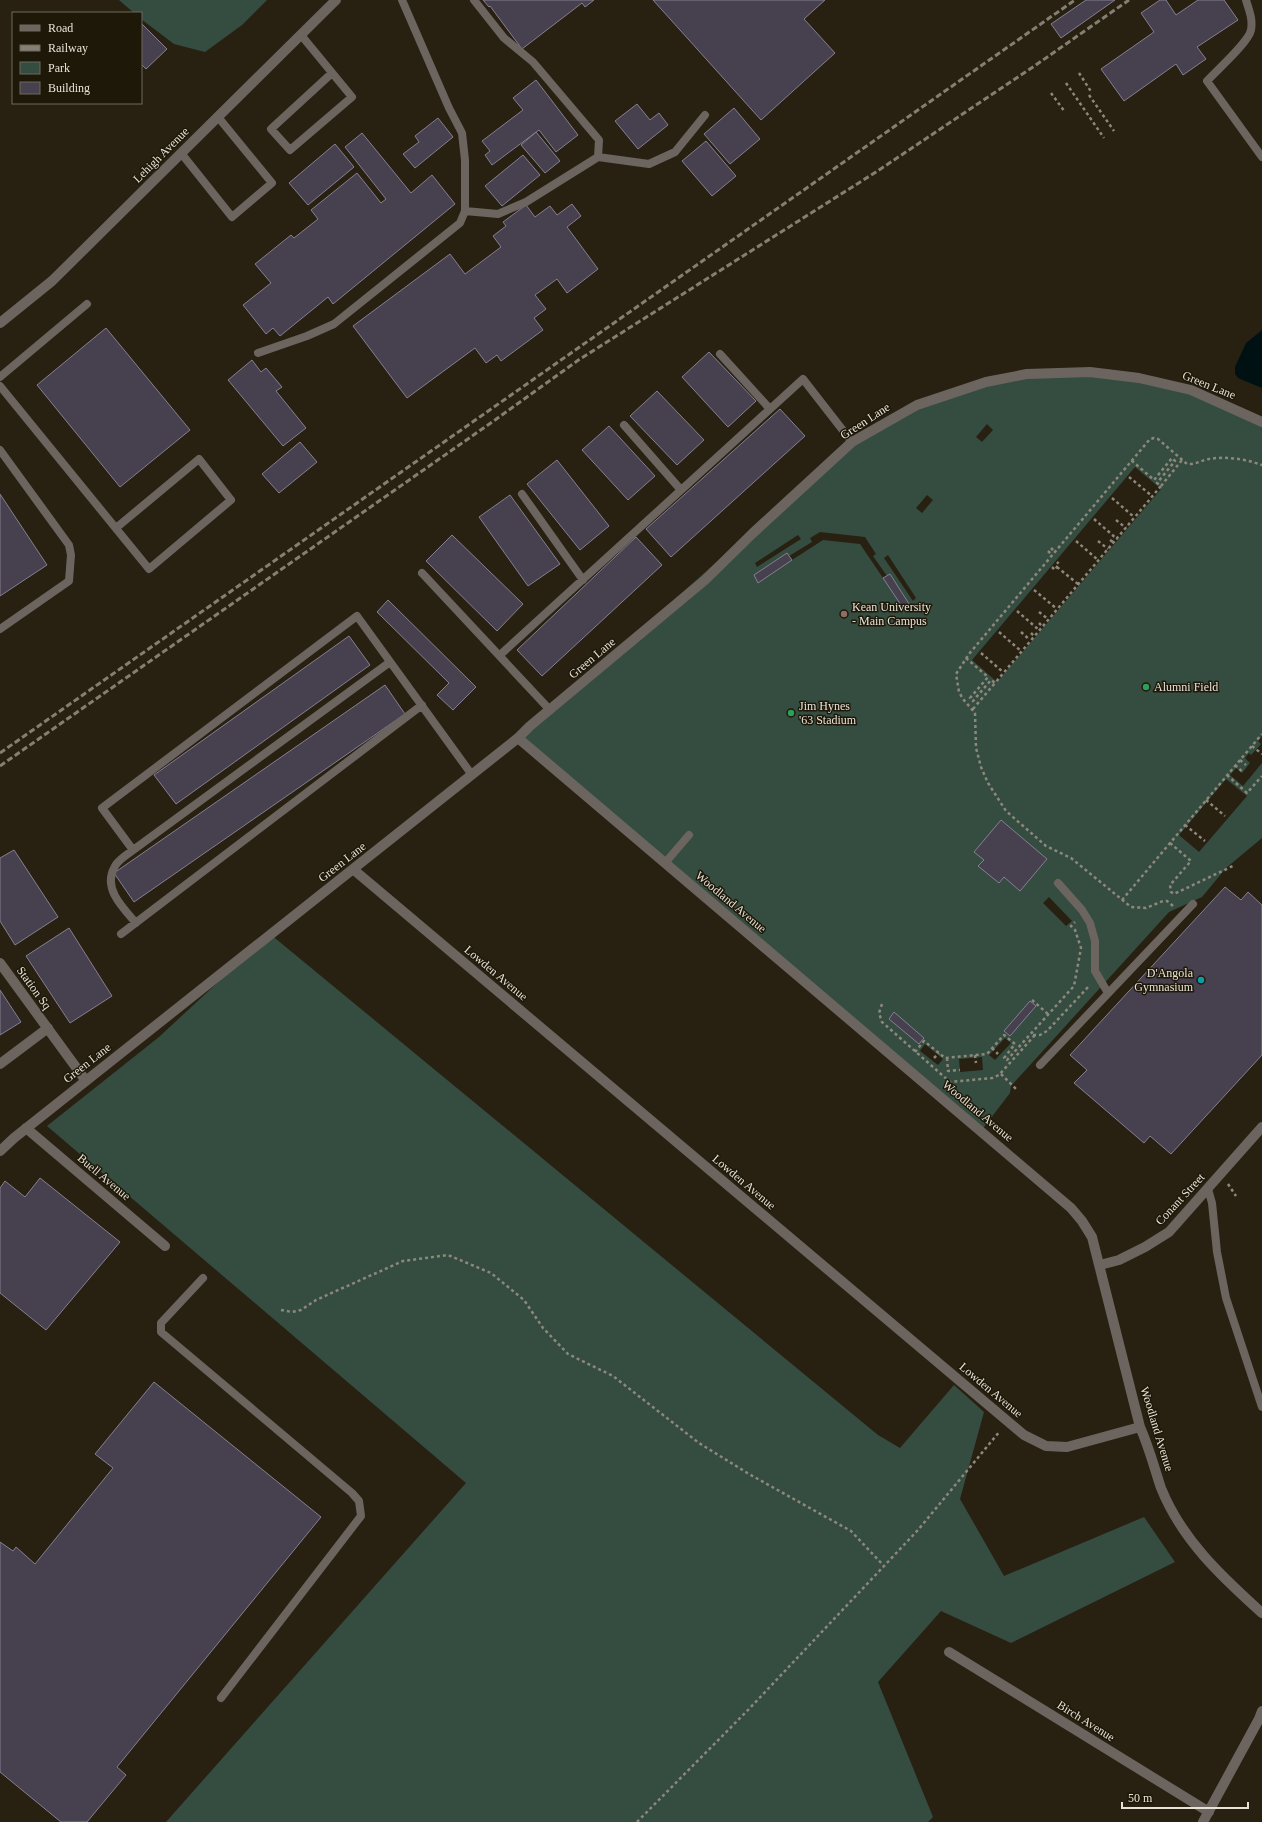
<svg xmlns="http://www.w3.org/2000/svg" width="1262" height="1822" viewBox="0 0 1262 1822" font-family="Georgia,serif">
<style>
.green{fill:#354d40;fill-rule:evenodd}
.water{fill:#001114}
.building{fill:#46404f;stroke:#867f91}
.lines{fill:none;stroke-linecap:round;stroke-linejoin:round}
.path{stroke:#8e887c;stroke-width:2.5;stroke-dasharray:3 3;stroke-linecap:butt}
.service{stroke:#6c655f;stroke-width:8}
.minor{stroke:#6c655f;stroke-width:10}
.rail{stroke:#857f73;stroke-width:3;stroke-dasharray:6 3;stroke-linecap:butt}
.education-dot{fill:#8d6e63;stroke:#1e1809;stroke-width:1.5}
.leisure-dot{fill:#2e9e5b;stroke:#1e1809;stroke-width:1.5}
.culture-dot{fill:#0f9aa8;stroke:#1e1809;stroke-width:1.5}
.labels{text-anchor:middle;stroke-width:3;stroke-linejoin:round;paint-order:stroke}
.street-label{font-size:12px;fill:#e8e3d9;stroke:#1e1809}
.poi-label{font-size:12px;fill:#e8e3d9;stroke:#1e1809;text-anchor:start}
</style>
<rect width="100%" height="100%" fill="#282112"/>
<!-- green -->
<path class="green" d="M119,0H267L242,25L205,52L174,44L141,19V13H134Z
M1067,372L1170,384L1262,422V736L1258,741L1261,744L1251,755L1249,753L1245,758L1250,763L1242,773L1236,768L1230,775L1243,786L1262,763V838L1226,868L1202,897L1169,912L1011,1086L1010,1093L981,1131L518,738L852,442L953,392ZM987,424L993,430L982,442L976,437ZM1135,467L1161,489L997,682L972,660ZM927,495L933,500L922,513L916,508ZM820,532L865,537L876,554L873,556L887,576L883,578L860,544L823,540L792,560L789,556L812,542L810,538ZM798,535L801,539L757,567L755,563ZM888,555L916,598L913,601L884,558ZM1226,779L1247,796L1199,852L1179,835ZM1049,897L1072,921L1066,926L1043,903ZM1005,1038L1011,1043L995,1060L989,1055ZM925,1044L943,1059L938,1065L920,1051ZM982,1057L983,1070L960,1072L959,1059Z
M270,934L878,1435L900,1448L954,1385L984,1412L960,1499L1004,1576L1144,1517L1175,1562L1011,1643L941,1611L878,1682L933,1817L928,1822H166L466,1483L47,1126L159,1037Z"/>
<!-- water -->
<path class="water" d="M1262,330V388L1238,378L1235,374V367L1246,343Z"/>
<!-- building -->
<path class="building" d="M483,0H594L585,7L582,3L522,49L490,6L489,7Z
M653,0H825L804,19L835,53L761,120Z
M1086,0H1115L1061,38L1051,24Z
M1160,0H1166L1176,15L1198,0H1224L1238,20L1197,47L1206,59L1183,75L1176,64L1124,101L1101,69L1154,32L1141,13Z
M141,23L167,49L146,69L141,64Z
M536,80L578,135L556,152L539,130L492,165L485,155L490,151L482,141L523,110L513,98Z
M637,104L650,120L659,113L668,125L638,149L615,121Z
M734,108L760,139L730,164L704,134Z
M438,118L453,137L415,168L403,154L419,142L415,136Z
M536,132L560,161L545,173L521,145Z
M362,133L411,193L432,175L455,204L333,304L328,297L280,336L273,328L266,334L243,305L271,283L255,264L291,235L294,238L318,219L311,210L357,173L381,203L386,199L345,147Z
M706,141L736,176L712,196L682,161Z
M335,144L354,167L308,205L289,183Z
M523,155L540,175L502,206L485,186Z
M572,204L581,216L567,227L598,269L567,293L557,279L535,295L546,309L534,318L543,330L501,361L497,355L486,363L475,348L407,398L353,326L450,254L465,274L501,247L493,236L506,226L503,222L526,205L535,217L550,206L557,215Z
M106,328L190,430L120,487L37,385Z
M709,352L756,401L728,427L682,377Z
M252,360L261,372L266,368L282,387L276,391L306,428L283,446L228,380Z
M657,391L704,440L677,465L630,416Z
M780,409L805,436L671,557L646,529Z
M609,426L655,476L628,500L582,450Z
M300,442L317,462L279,493L262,474Z
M557,460L609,526L580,550L527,484Z
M0,494L47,565L0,596Z
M510,495L560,564L528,586L479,517Z
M452,535L523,604L497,631L426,561Z
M636,537L662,565L542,676L517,650Z
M787,553L792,560L758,583L754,575Z
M890,574L911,607L905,611L883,578Z
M388,600L476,687L453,710L437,695L449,683L377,612Z
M349,636L370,665L176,804L154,775Z
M385,685L405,714L134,902L114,873Z
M1001,820L1047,859L1020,891L1004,877L999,883L978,866L984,860L974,852Z
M14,850L58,917L15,945L0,921V858Z
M1225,887L1241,900L1248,892L1262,905V1055L1171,1154L1150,1136L1144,1143L1074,1083L1087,1070L1070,1055Z
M69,928L112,996L70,1023L26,956Z
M0,990L21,1022L0,1035Z
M1030,1001L1036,1006L1010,1036L1004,1031Z
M894,1012L924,1038L919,1044L889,1019Z
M40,1178L120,1242L46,1330L0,1293V1188L5,1181L25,1197Z
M154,1382L321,1517L117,1767L126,1775L87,1822H61L0,1772V1542L13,1551L16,1547L35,1564L113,1468L95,1454Z"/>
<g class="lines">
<!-- path -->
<path class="path" d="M1079,73L1092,93
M1066,83L1104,138
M1051,93L1065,112
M1089,95L1114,131
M1129,477L1152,496
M1161,486L1182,460
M1112,498L1134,517
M1094,519L1117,539
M1116,520L1126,528
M1110,540L1113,542
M1076,541L1098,560
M1098,541L1108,549
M1051,548L1055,552
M1048,551L1052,555
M1052,567L1055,570L1059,564L1057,562
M1057,567L1078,584
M1034,590L1057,609
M1017,611L1039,630
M1039,612L1048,619
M1039,623L1042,626
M999,632L1021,651
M1021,632L1030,640
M1031,633L1034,636
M981,653L1003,672
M966,658L988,677L970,698L973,701L991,680L995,683L1161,486L1157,483L1175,461L1172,458L1154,480L1131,460
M973,709L995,683
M1252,746L1262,754
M1240,760L1246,765
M1235,765L1244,773
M1227,775L1247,793L1262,776
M1206,800L1225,816
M1185,825L1205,841
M1170,843L1191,861L1170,885L1171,892L1174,894L1235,865
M1122,900L1262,734
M1173,906L1167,901H1163L1146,908L1131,907L1071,858L1046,846L1006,811L988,783L981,767L976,748L975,713L963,699L959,692L956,674L969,654L1150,439L1154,438L1158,439L1187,464C1195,465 1202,460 1209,459C1226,456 1245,459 1262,465
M1032,1000L1048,1014
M882,1004L879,1013L882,1022L950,1082L992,1078L999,1075L1035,1035
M1033,1035H1040L1047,1031L1090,985
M992,1048L998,1054
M915,1052L924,1041L945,1058L987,1054L1004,1035L1015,1044L1004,1058L1007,1060L1074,986L1081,948L1075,930L1071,926L1075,922
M975,1055L976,1063
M934,1058L939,1053
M947,1058L948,1071L960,1070
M1001,1074L1016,1089
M1228,1184L1236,1196
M281,1310L292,1312L301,1310L316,1300L403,1261L448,1255L491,1273L524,1300L543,1328L568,1354L613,1376L699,1443L749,1474L851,1531L884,1566
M637,1822L749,1709L918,1530L1000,1431"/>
<!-- service -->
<path class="service" d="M1246,0C1249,10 1253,19 1251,30C1249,42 1216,71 1207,81L1262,157
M301,35L352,97L290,150L271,129L332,73
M181,153L232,217L272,183L218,117
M598,157L649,164L675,152L705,115
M465,211L498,214L526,202L598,157L599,140L533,62L504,38L474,0
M258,353L307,336L334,324L460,223L465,211V160L462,133L449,108L402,0
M720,354L770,409
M0,377L87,304
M0,386L149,569L231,500L199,459L116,528
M624,425L681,490
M0,450L69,545L71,555L69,581L0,629
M522,494L583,580
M422,573L550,710
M500,655L803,379L852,442
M133,850L102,808L357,616L472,775
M665,863L689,835
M1058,883L1082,910L1090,923L1095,941V971L1108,993
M136,923C123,908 103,889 114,868C116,863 121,859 125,856L390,662
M121,934L422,705
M1040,1065L1193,904
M1208,1189L1212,1203L1217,1252L1226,1298L1262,1407
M203,1278L161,1323V1332L352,1493L359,1501L361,1516L221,1698"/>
<!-- minor -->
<path class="minor" d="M0,323L52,281L336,0
M518,738L1071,1208L1082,1221L1092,1237L1140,1427C1149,1447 1154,1467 1161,1488C1182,1540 1221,1576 1262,1613
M354,870L1024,1435L1046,1446L1067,1447L1140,1427
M0,963L86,1081
M0,1064L48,1028
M26,1128L165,1246
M0,1151L14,1138L518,738L530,726L705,580L753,533L852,442L917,405L986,382L1027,374L1090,372L1139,378L1191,390L1262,422
M1100,1265L1119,1260L1145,1247L1169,1232L1262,1127
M949,1652L1209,1812
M1203,1822L1259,1719L1262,1711"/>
<!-- rail -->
<path class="rail" d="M0,753L1075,0
M0,766L495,420L580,359L876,172L1033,67L1129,0"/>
</g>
<!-- markers -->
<circle class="education-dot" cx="844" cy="614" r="4"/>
<g class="leisure-dot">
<circle cx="1146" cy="687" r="4"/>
<circle cx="791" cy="713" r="4"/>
</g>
<circle class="culture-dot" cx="1201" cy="980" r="4"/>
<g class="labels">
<!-- street labels -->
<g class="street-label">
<text transform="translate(161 155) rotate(-45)" y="4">Lehigh Avenue</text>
<text transform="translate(1209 385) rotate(22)" y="4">Green Lane</text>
<text transform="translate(865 421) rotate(-33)" y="4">Green Lane</text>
<text transform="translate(592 658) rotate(-40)" y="4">Green Lane</text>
<text transform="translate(342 862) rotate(-38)" y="4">Green Lane</text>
<text transform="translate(731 902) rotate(40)" y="4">Woodland Avenue</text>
<text transform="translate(496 973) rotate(40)" y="4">Lowden Avenue</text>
<text transform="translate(34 988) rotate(54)" y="4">Station Sq</text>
<text transform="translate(87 1063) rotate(-38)" y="4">Green Lane</text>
<text transform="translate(978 1111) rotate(40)" y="4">Woodland Avenue</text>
<text transform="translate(104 1177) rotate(40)" y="4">Buell Avenue</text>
<text transform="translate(744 1182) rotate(40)" y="4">Lowden Avenue</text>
<text transform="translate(1180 1199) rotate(-47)" y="4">Conant Street</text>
<text transform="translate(991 1390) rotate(40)" y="4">Lowden Avenue</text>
<text transform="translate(1157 1429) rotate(73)" y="4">Woodland Avenue</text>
<text transform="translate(1086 1721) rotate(32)" y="4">Birch Avenue</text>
</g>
<!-- poi labels -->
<g class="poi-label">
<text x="852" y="611">Kean University<tspan x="852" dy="14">- Main Campus</tspan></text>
<text x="1154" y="691">Alumni Field</text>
<text x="799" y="710">Jim Hynes<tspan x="799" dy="14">'63 Stadium</tspan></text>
<text x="1193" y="977" text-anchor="end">D'Angola<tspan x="1193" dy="14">Gymnasium</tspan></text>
</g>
</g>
<!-- legend -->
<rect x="12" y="12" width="130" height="92" fill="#1e1809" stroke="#6f695c"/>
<rect x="20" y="25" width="20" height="6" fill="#6c655f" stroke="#6f695c"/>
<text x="48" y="32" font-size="12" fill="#e8e3d9">Road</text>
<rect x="20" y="45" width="20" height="6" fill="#857f73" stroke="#6f695c"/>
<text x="48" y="52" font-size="12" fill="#e8e3d9">Railway</text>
<rect x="20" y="62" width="20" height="12" fill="#354d40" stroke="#6f695c"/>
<text x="48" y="72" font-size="12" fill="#e8e3d9">Park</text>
<rect x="20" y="82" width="20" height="12" fill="#46404f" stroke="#6f695c"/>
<text x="48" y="92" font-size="12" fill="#e8e3d9">Building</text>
<!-- scale -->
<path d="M1122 1802v6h126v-6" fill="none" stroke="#e8e3d9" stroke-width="2"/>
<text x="1128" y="1802" font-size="12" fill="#e8e3d9" stroke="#1e1809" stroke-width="3" paint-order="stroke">50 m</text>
</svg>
